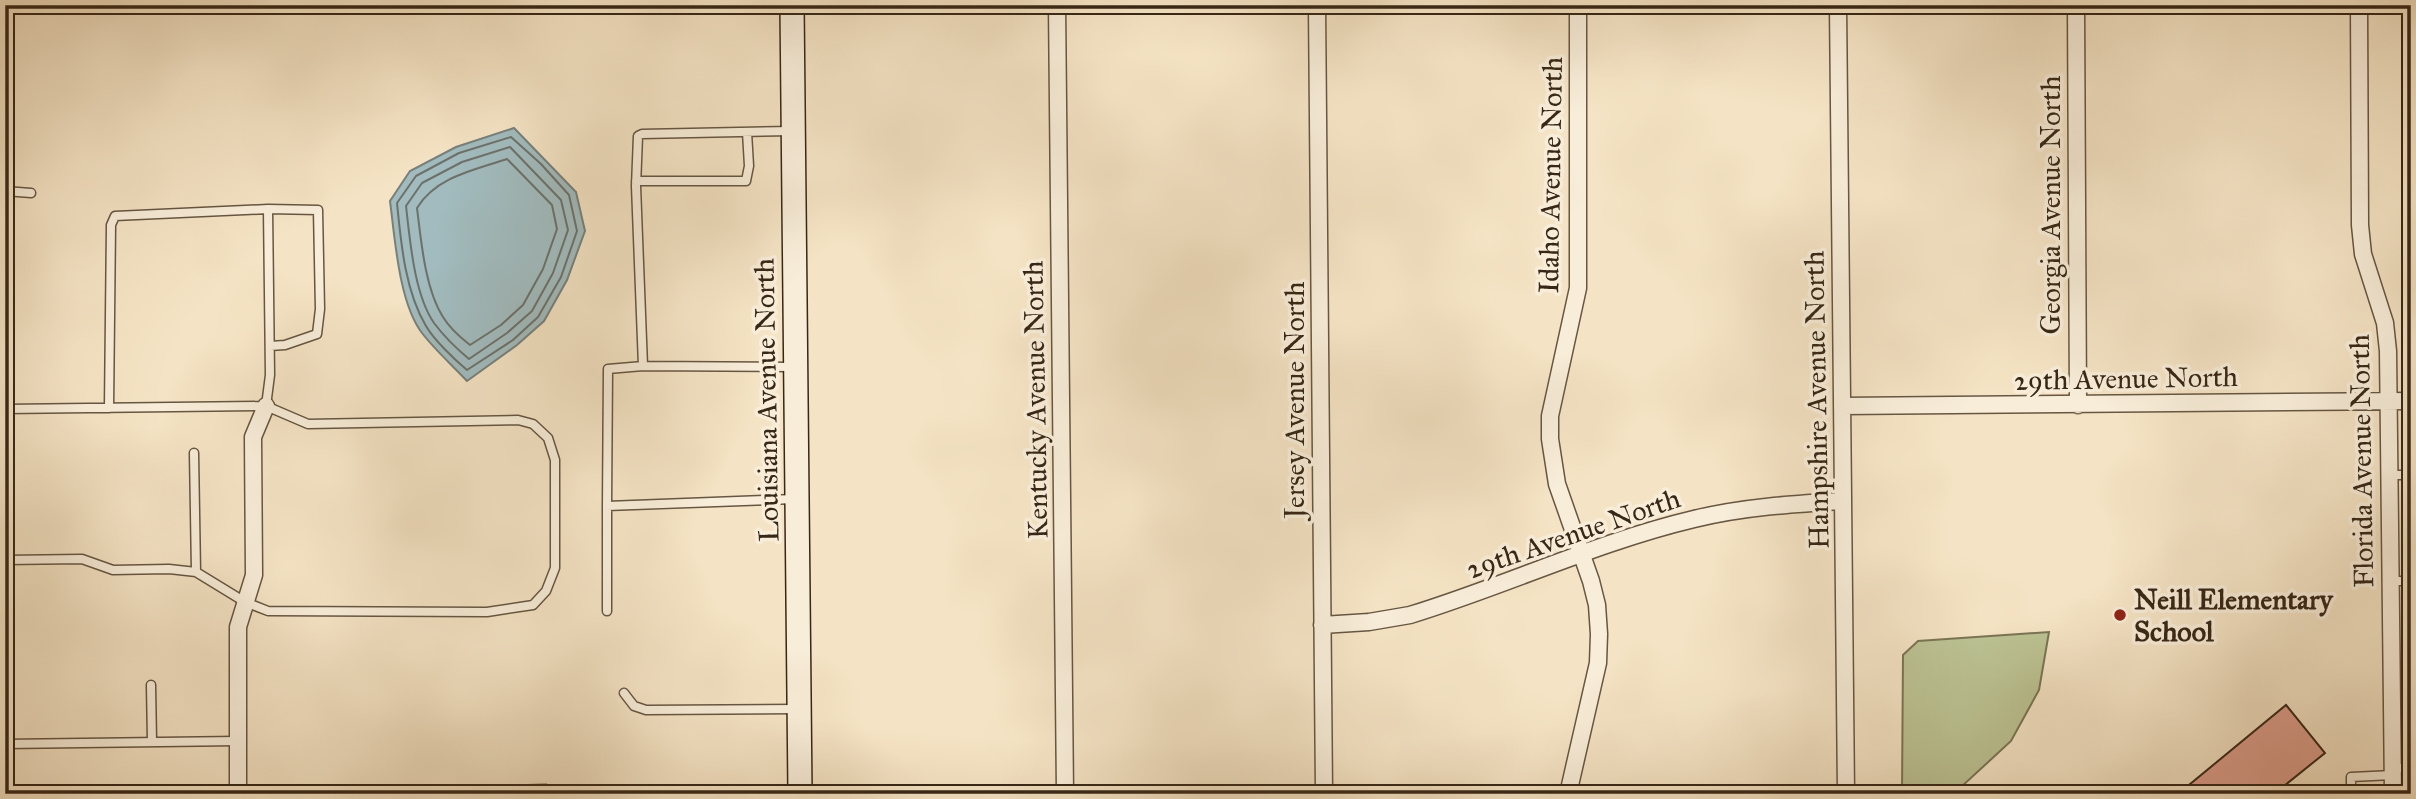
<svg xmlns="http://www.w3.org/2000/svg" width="2416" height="799" viewBox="0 0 2416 799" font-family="'IM FELL Great Primer',serif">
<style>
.green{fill:#bcc394;stroke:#7a7555;stroke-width:2}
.water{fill:#a1bbbe;stroke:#77807b;stroke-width:2}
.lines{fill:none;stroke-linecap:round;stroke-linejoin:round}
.shore{stroke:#6c716a;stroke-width:2}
.building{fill:#db9c8a;stroke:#372716;stroke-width:2}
.lane-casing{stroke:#665642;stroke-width:11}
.street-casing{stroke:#665642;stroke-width:19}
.secondary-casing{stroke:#372716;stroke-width:26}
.lane{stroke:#f8edd9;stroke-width:8}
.street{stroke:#f8edd9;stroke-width:16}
.secondary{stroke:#f8edd9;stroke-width:23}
.poi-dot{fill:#8f2418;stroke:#f8edd9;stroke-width:2.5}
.labels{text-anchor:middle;stroke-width:7;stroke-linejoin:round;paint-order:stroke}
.street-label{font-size:28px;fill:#372716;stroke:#f8edd9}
.poi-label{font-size:28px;font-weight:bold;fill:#372716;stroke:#f8edd9;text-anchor:start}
</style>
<rect width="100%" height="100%" fill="#f4e3c4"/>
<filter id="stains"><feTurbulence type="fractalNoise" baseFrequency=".00286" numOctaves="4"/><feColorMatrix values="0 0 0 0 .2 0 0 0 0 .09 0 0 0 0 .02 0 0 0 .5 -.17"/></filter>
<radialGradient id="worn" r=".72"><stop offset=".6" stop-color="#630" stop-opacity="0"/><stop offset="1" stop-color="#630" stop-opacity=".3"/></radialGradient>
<!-- green -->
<path class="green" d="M2049,632L2039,690L2011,741L1960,788L1948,794H1902L1903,655L1918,641Z"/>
<!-- water -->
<path class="water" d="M514,128L576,192L585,231L567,280L544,321L517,345L467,381C452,365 435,350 422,333C399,303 395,239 390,201L410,171L456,147Z"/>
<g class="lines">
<!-- shore -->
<path class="shore" d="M511,137L541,164L569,195L577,231L561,277L538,317L513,340L467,370C455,360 434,340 426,326C405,291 401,243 397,203L416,176L459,153Z
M510,147L561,200L568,230L553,273L532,311L507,333L469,359C457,349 443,335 434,323C414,294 410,240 406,206L422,183L462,162Z
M507,159L552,205L557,229L543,269L523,305L501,325L470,345C461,338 449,327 443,317C425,289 421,240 417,208C436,177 474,170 507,159Z"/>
</g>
<!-- building -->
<path class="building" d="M2286,705L2325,753L2274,794H2178Z"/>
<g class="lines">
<defs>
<path id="lane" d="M636,181H746L749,166L747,132
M5,191L31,193
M643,366L636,186L638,136L642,134L792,131
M793,367L643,366L608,369L607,506L794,499
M266,406L270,375L268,209
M109,408L111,225L115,216L268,209L318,210L320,309L317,334L285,345L270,346
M5,409L266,406L308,424L518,420L533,424L548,438L555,460V568L546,591L533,605L487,612L268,611L245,602L196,572L169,569L113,570L82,559L5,560
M194,453L196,572
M2390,475H2411
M2391,581H2411
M607,611V506
M151,685L152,742
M624,693L634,706L646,710L796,709
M5,744L238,741
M2393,768H2411
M335,794L546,789
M2351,794V777L2393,775"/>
<path id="street" d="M1057,5L1065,794
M1317,5L1324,794
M1838,5L1846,794
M2076,5L2078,405
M2359,5L2360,225L2363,254L2385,323L2388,351L2393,794
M1842,406L2411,401
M1322,625L1369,622L1410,615C1505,586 1597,542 1694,519C1743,507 1793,504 1843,501
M238,794V627L254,575L253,437L266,406
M1568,794L1598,663L1599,634L1597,605L1591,581L1557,484L1550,439V416L1578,288V5"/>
<path id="secondary" d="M792,5L800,794"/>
</defs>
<!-- lane casing -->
<use href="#lane" class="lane-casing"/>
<!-- street casing -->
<use href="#street" class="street-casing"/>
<!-- secondary casing -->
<use href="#secondary" class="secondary-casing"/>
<!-- lane -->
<use href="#lane" class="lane"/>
<!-- street -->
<use href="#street" class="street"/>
<!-- secondary -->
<use href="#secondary" class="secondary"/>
</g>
<!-- markers -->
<circle class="poi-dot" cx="2120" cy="615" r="7"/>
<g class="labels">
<!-- street labels -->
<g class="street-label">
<text transform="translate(1550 175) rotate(-89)" y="10">Idaho Avenue North</text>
<text transform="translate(2050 205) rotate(-90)" y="10">Georgia Avenue North</text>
<text transform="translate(2126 378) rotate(-1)" y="10">29th Avenue North</text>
<text transform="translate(766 400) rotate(-91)" y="10">Louisiana Avenue North</text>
<text transform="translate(1035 400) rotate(-91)" y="10">Kentucky Avenue North</text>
<text transform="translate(1294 400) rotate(-90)" y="10">Jersey Avenue North</text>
<text transform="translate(1816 400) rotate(-91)" y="10">Hampshire Avenue North</text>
<text transform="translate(2361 461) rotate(-91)" y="10">Florida Avenue North</text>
<text transform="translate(1573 533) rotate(-19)" y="10">29th Avenue North</text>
</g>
<!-- poi labels -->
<g class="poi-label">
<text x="2134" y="609">Neill Elementary<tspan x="2134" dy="32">School</tspan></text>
</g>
</g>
<!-- margin -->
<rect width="2416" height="799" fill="none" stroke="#f4e3c4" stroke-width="28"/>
<rect x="7" y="7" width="2402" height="785" fill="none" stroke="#372716" stroke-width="3.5"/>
<rect x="14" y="14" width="2388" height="771" fill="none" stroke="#372716" stroke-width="2"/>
<rect width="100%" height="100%" filter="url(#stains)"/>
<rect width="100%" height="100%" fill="url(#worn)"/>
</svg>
